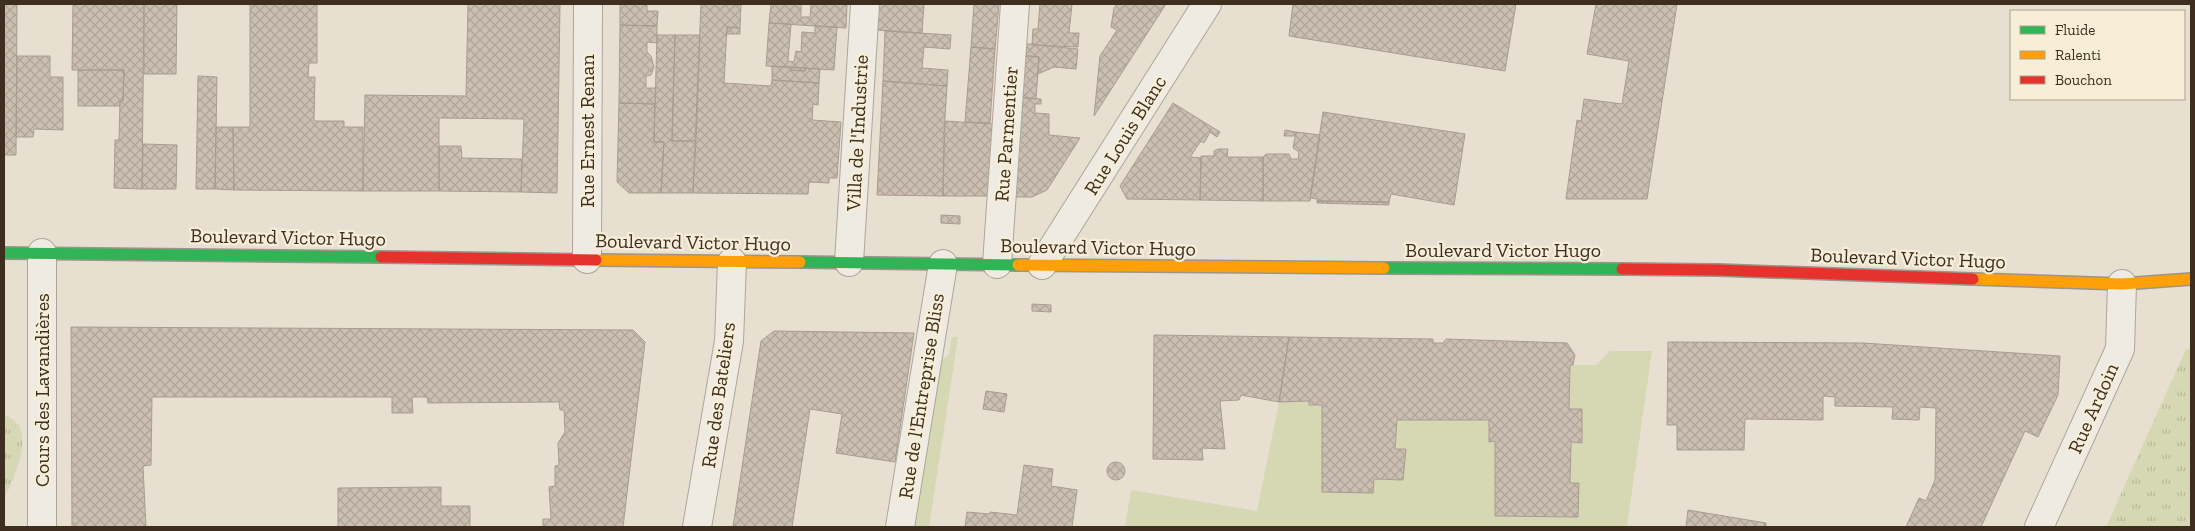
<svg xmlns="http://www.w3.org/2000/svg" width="2195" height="531" viewBox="0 0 2195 531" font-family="'Zilla Slab',serif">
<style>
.green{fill:#d6d7b3}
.park{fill:url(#park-tufts)}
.building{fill:url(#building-cross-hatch);stroke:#a89c90}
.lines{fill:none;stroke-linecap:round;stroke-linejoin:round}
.street-casing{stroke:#ada599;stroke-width:30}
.fast-casing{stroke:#9c958a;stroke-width:14}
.slow-casing{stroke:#9c958a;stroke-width:14}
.jam-casing{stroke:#9c958a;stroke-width:14}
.street{stroke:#efebe3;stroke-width:28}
.fast{stroke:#30b455;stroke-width:11}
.slow{stroke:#ff9f0a;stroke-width:11}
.jam{stroke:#e5322d;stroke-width:11}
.labels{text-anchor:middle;stroke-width:4.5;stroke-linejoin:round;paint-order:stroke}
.street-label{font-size:20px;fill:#3d2e20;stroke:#f7eed8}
</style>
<defs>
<pattern id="park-tufts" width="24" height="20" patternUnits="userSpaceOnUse" patternTransform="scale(1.25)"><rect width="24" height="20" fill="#d6d7b3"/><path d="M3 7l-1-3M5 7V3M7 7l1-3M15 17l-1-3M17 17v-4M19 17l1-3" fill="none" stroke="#b9b99a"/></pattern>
<pattern id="building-cross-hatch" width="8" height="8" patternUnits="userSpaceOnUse" patternTransform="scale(1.25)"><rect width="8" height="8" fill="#cbbfb2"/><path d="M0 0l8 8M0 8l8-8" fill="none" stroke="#afa499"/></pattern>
</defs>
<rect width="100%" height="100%" fill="#e7e0d1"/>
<!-- green -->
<path class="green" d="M952,337H958L929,527H912L939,362L949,355Z
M1610,351H1652L1627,527H1125L1131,490L1257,511L1279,402L1309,401V405H1322V491L1373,493L1374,479L1403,480L1405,450L1395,449L1397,420H1489V441H1495V516L1578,517L1579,484L1570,483L1571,442H1582V409H1569L1570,365H1596Z"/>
<!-- park -->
<path class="park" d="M2186,349H2191V527H2106Z
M4,414C9,417 16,421 19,426C29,445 13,481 4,499Z"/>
<!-- building -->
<path class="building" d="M4,4H17L16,155H4Z
M73,4H144L142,189L114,188L115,140H119L120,101H123L124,70H72Z
M144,4H177L176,74H144Z
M250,4H317V63H309L308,77H315L314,121H344V127H363V191L234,190L233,127H250Z
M468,4H560L557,193L521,192L524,119L439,118V191H363L365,95L466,96Z
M620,4H647V11H658L657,26L620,25Z
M701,4L741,5L740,28L727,27L724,83L771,86L772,80L819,83L818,105L813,104L812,120L841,122L837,178H829V183L809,182L808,194L693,193Z
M771,4H801V17H810L811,4H847L846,28L769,23Z
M877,4H924L922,33L876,30Z
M974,4H999L995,49L971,47Z
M1040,4H1072L1069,33H1079L1078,47L1032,45L1033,29H1038Z
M1117,4H1166L1094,116L1100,56L1117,30L1111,27L1114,8Z
M1293,4H1516L1505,71L1289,36Z
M1596,4H1677L1647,199H1566L1577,120L1581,121L1584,99L1622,104L1629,61L1587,54Z
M769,23L791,24L788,61L794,62L796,51L801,52L802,32L815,33V26L837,27L834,70L766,66Z
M620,25L657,26V43L647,42V52L651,56L654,67L651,75L646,76V88H656L655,104L619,103Z
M727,27L740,28V34H727Z
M885,31L951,35L950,49L924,47L922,68L948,70L947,86L883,81Z
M657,35H675L672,141H696L693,193H661L664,142H654Z
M675,35H700L696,141H672Z
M1019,43L1078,49L1076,69L1054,67L1038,74L1039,57L1018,55Z
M971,47L995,49L990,123L965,122Z
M1018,55L1039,57L1036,99L1015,97Z
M17,56H50V77H63V130L34,129L33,137H16Z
M772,66L791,67V70L805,71V68L820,69L819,83L772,80Z
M791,67L805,68V71L791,70Z
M78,70H124L123,101H120V106H78Z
M198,76L217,77L215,189H196Z
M883,81L947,86L944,133L943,196L877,195Z
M1015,97L1041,99V104H1035V113L1049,114V135L1080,138L1047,190L1032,197H1014Z
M619,103L655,104L654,142H664L661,193H629L617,182Z
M1173,103L1220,132L1217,137L1210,132L1204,143L1201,141L1190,157L1201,158L1200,200L1127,199L1120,186Z
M1323,112L1465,134L1454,205L1391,194L1389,202L1317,201V199L1310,198Z
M945,121L994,124L993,196H943Z
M216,127H233L234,190L215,189Z
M1285,130L1296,132L1295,136H1284Z
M1296,132L1320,135L1310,201H1263V157L1266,154H1289L1291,159H1298L1299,152L1293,148Z
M143,144L177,145L176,189H142Z
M439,146H461L462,158L522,159L521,192L439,191Z
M1218,149H1228L1227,157H1263V201L1200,200L1201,156H1214V151Z
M1317,201L1389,202V205L1317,203Z
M941,215L960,216V224L941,223Z
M1032,304L1051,305V312L1032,311Z
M71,327L633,330L645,342L623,527H543V519H551L549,487L555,486V466L559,465L558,443L565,432L564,410H560L559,402L428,403L427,397H412L413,413H392V397H152L151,465L143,466L146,527H72Z
M774,331L914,333L895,462L836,453L842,414L810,409L792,527H733L761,341Z
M1154,335L1289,337L1279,402L1241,395L1239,400L1220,401L1225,449L1202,448L1203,460L1153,459Z
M1289,337L1433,339V343H1443L1446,339L1567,343L1575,355L1573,365H1570L1569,409H1582V443L1571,442L1570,483H1579L1578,517L1495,516V441L1489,442V420H1397L1395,449H1406L1403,480L1374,479L1373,493L1322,492V405H1309V401L1279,402Z
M1668,342L1863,343L2060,356L2058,395L2038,437L2025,431L1981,527H1906L1919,498L1926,501L1935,480L1936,408L1920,407L1919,420L1892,419L1893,407L1835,406V397L1823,396V420L1745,419L1744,450H1677V425H1667Z
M986,391L1007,394L1004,412L983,409Z
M1107 471a9 9 0 1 1 18 0a9 9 0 1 1-18 0Z
M1024,465L1053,469L1051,486L1077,490L1072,527H965L967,512L990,514V512L1017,515Z
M441,487V506H470V527H338V488Z
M1688,510L1766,523V527H1686Z"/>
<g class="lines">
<defs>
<path id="street" d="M42,253V527
M587,259L588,4
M849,262L865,4
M997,264L1015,4
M1042,265L1207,4
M697,527L729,341L732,262
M900,527L943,264
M2039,527L2120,349L2122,284"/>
<path id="fast" d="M4,253L381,257
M800,262L1018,265
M1384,268L1622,269"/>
<path id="slow" d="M596,260L800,262
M1018,265L1384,268
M1973,279L2122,284L2191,279"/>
<path id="jam" d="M381,257L596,260
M1622,269L1718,270L1973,279"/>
</defs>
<!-- street casing -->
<use href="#street" class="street-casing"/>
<!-- fast casing -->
<use href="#fast" class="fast-casing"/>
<!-- slow casing -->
<use href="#slow" class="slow-casing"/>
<!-- jam casing -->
<use href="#jam" class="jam-casing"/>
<!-- street -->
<use href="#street" class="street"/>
<!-- fast -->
<use href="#fast" class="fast"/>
<!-- slow -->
<use href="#slow" class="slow"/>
<!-- jam -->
<use href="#jam" class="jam"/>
</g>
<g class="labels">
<!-- street labels -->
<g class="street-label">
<text transform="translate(587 131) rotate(-90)" y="7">Rue Ernest Renan</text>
<text transform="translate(857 133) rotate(-87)" y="7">Villa de l'Industrie</text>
<text transform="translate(1006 134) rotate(-86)" y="7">Rue Parmentier</text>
<text transform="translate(1125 135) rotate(-58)" y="7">Rue Louis Blanc</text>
<text transform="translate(288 237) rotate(1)" y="7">Boulevard Victor Hugo</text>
<text transform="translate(693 242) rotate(1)" y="7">Boulevard Victor Hugo</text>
<text transform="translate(1098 247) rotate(1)" y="7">Boulevard Victor Hugo</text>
<text x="1503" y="257">Boulevard Victor Hugo</text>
<text transform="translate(1908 258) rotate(2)" y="7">Boulevard Victor Hugo</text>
<text transform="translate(42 390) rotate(-90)" y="7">Cours des Lavandières</text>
<text transform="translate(718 395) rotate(-82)" y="7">Rue des Bateliers</text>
<text transform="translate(921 396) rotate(-81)" y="7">Rue de l'Entreprise Bliss</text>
<text transform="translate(2093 408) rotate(-66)" y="7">Rue Ardoin</text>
</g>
</g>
<!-- border -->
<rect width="2195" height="531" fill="none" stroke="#3d2e20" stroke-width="10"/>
<!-- legend -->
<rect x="2010" y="10" width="175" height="90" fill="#f7eed8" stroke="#ada18e"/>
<rect x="2020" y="26" width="25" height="8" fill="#30b455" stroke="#ada18e"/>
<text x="2055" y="35" font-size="15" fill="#3d2e20">Fluide</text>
<rect x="2020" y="51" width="25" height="8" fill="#ff9f0a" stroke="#ada18e"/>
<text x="2055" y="60" font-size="15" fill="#3d2e20">Ralenti</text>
<rect x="2020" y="76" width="25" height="8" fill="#e5322d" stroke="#ada18e"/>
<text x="2055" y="85" font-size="15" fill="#3d2e20">Bouchon</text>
</svg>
